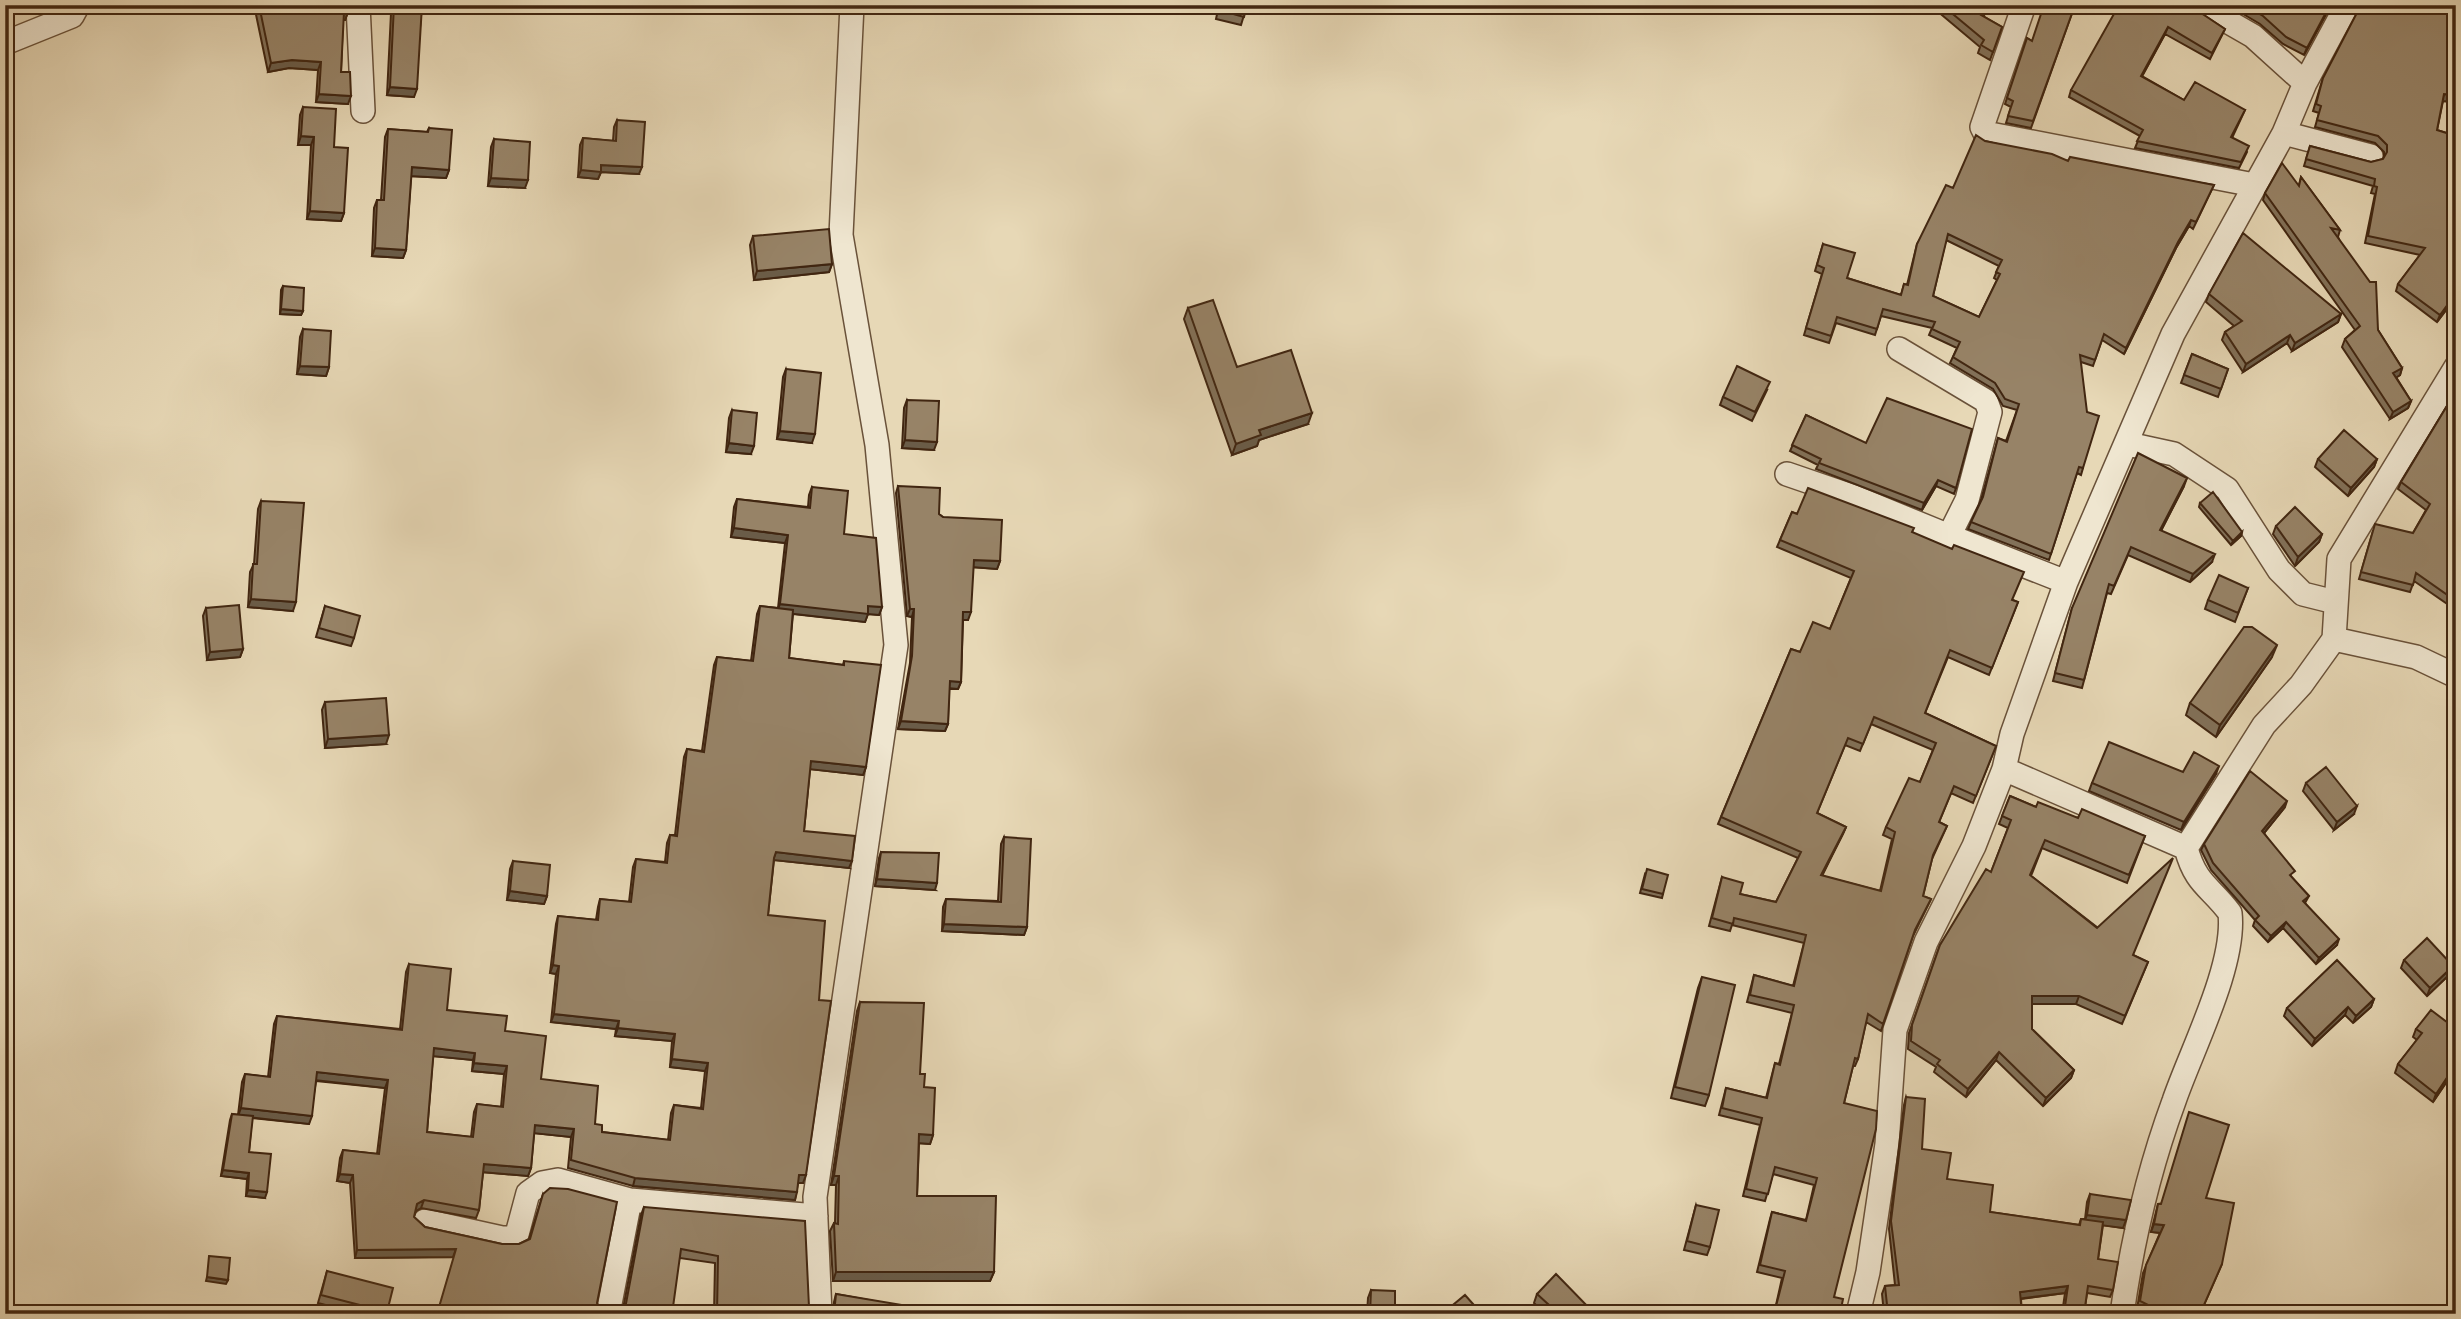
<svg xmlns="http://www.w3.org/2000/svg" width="2461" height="1319" viewBox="0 0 2461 1319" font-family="Vollkorn,serif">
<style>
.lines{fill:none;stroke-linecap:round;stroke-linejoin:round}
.street-casing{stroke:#6a523a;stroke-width:26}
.street{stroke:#efe6d0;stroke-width:23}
.wall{fill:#827159;stroke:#412611;stroke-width:2;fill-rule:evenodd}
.shaded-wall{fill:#6a5c48;stroke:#412611;stroke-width:2}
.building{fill:#978367;stroke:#412611;stroke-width:2;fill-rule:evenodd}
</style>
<rect width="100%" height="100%" fill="#e7d8b6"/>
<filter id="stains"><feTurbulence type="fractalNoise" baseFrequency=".00286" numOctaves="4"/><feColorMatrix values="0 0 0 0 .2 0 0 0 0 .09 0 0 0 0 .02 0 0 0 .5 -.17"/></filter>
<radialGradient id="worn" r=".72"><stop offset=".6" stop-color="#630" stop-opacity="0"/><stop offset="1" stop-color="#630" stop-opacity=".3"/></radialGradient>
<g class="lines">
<defs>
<path id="street" d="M358,5L363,111
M2024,5L1982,127L1985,133L2254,185
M2199,5L2253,36L2305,83
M5,43L72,16L78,5
M2284,133L2371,156
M1899,349L1986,401L1990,412L1967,500L1949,536L2066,582
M2128,444L2174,454L2227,489L2279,570L2303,594L2335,602
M1787,474L1854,497L1949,536
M2334,639L2416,657L2456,676
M2004,769L2186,848
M425,1221L502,1238H516L528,1193L542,1183L558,1180L630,1200L816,1216
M608,1314L630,1200
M820,1314L815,1197L896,645L877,445L841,235L852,5
M1858,1314L1868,1272L1887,1144L1895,1030L1926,942L1974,846L2004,769L2012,734L2066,582L2173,334L2284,133L2305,83L2347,5
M2122,1314C2132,1242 2149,1169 2174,1101C2191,1051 2236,965 2230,913C2210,886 2196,885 2186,848L2264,725L2301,685L2334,639L2339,559L2456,367"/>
</defs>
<!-- street casing -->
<use href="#street" class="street-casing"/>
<!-- street -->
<use href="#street" class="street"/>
</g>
<!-- wall -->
<path class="wall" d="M254,5H348V12L345,20H343L341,72L348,104L316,102L318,70L289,68L268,72Z
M371,5H422L414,97L387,95L391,13L372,12Z
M1219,5H1247L1241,25L1216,19Z
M1930,5H1992L1983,16L2002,27L1990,60L1978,53L1980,47Z
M2075,5L2031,128L2006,123L2011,107L2005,104L2027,38L2032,41Z
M2228,5H2331L2304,55L2283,44L2260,24Z
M2456,5V102L2443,101L2437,130L2456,136V297L2437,322L2396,291L2398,284L2420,255L2365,243L2375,194L2371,193L2373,186L2304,166L2310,146L2371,162L2383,159L2384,156V152L2375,143L2315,127L2319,113L2313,111L2323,78Z
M2190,6L2225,29L2210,59L2165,34L2142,76L2184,100L2245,110L2232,138L2247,152L2239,168L2135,148L2140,136L2069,97L2071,90Z
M303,107L334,147L344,213L341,221L307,219L311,145H298L300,115Z
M617,120L639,174L601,172L598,179L578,177L580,145L583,138L613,141L614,127Z
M429,128L449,170L446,178L411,176L406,250L403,258L372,256L374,208L377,200H381L385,137L388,129L427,132Z
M494,139L525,188L488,186L491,147Z
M1985,141L2068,161L2214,185L2193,229L2189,226L2176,248L2124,354L2102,340L2093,366L2081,362L2083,468L2081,475L2077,473L2049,560L1968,529L1981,500L1998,438L2006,441L2017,410L2003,406L1993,389L1950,363L1957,348L1929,335L1932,328L1881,316L1875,335L1836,323L1829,343L1804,335L1822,274L1815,271L1823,244L1847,278L1901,295L1904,284L1907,285L1917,244ZM1946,240L1999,266L1994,278L1997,280L1979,317L1933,296Z
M2301,177L2340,230L2338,237L2378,330L2402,368L2400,375L2396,377L2411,401L2408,408L2390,419L2342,347L2345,339L2355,330L2263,200L2265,193L2299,185Z
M753,236L832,264L829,272L754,280L750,245Z
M283,286L303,311L301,315L280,314L281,290Z
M2209,294L2341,314L2338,322L2292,351L2287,343L2243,372L2222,340L2225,332L2234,326L2206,302Z
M1188,308L1237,367L1308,424L1259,440L1257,446L1232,455L1184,319Z
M303,329L329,367L326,376L297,374L300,337Z
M2192,354L2228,369L2218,397L2181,383Z
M786,369L812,443L777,439L783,377Z
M1767,390L1752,421L1720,405L1723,397Z
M2456,391V610L2414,581L2410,592L2359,579L2373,531L2413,533L2426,510L2398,489L2401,482Z
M907,400L934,450L902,448L904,408Z
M732,410L751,454L726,452L729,418Z
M1806,415L1956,488L1954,494L1936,486L1922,510L1816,469L1818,465L1790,451Z
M2318,459H2377L2374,467L2348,496L2315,467Z
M898,486L939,514L1000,561L997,569L973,567L968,620H963L961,682L958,689H949L948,724L945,731L898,729L910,663L912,617L907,616L896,493Z
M2184,486L2161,531L2212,562L2190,582L2128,555L2111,594L2107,593L2082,688L2053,681L2072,608Z
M812,487L844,534L882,607L879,615L868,614L865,622L793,614L789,658L843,665L844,661L866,767L863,775L810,769L804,831L849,868L774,860L768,915L803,1183H798L795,1200L633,1186L568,1168L571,1137L534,1133L531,1168L528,1176L483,1172L479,1210L476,1218L421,1208L416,1211L414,1217L425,1227L502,1244H519L529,1239L543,1194L597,1303L453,1257L355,1258L350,1183L337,1181L340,1158L343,1150L377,1154L385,1088L316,1081L309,1124L252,1118L249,1152L265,1198L246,1196L247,1179L221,1176L230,1120L232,1114L238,1115L242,1082L245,1074L268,1077L274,1024L277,1016L400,1029L406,972L409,964L447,1010L505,1031L541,1079L595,1124L602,1132L668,1140L671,1113L674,1105L701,1108L705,1071L670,1067L672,1041L615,1036L616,1029L551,1022L556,974L550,973L556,924L558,916L596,920L598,907L600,899L629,902L633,867L636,859L665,862L667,843L670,835H675L684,757L687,749L702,751L714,665L717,657L751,661L757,614L760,606L778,608L785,543L731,537L734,507L737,499L808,507L809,495ZM433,1056L473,1060L472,1071L504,1074L501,1107L477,1104L474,1112L471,1137L427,1132Z
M261,501L293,611L248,607L250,572L254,564L258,509Z
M2200,503L2242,532L2241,536L2231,545L2199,507Z
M1792,512L1797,514L1912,532L2013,600L2018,602L1989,675L1948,657L1925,713L1996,746L1973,803L1951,793L1939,822L1947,826L1932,859L1923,896L1931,899L1913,936L1881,1031L1866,1022L1858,1059L1855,1066H1853L1844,1103L1834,1297L1840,1314H1774L1782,1278L1757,1272L1770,1219L1772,1212L1806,1220L1814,1185L1773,1174L1765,1201L1743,1196L1760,1125L1719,1115L1726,1088L1766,1098L1775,1063L1779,1064L1792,1013L1747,1002L1754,975L1793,986L1804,943L1732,925L1730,931L1709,926L1722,877L1740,894L1776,902L1798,858L1718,824L1791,649L1800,652L1830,629L1851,578L1777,547ZM1871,724L1933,750L1920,782L1886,827L1883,835L1892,839L1880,891L1822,876L1846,827L1817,813L1845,745L1860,751Z
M2276,526L2322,534L2319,542L2295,566L2273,534Z
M2248,588L2235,622L2205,609L2208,600Z
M325,606L354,638L351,646L316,637Z
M206,608L243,649L240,657L207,660L203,616Z
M2272,657L2216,737L2186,715L2190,703Z
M325,702L386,744L325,748L322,710Z
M2183,772L2216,774L2181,830L2089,791L2092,783Z
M2306,783L2354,814L2334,830L2303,791Z
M2010,796L2036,807L2145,836L2127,883L2042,848L2031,876L2133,955L2148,962L2122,1024L2076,1004H2032V1029L2074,1070L2071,1078L2043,1106L1996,1060L1966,1097L1934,1072L1936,1067L1908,1049L1909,1033L1940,945L1991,872L2008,828L1999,824Z
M2285,807L2264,833L2292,878L2309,896L2305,903L2337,945L2316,964L2283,928L2268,942L2253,926L2255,920L2211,870L2201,850L2204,844Z
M1004,837L1027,927L1024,935L942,931L943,907L946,899L998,901L1001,844Z
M881,852L935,890L875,886L879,858Z
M513,861L547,896L544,904L507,900L510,869Z
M1645,874L1663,894L1662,898L1640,893Z
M2404,960L2453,966L2450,974L2427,996L2401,968Z
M1702,977L1709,1095L1705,1106L1671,1098L1698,988Z
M2374,999L2371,1007L2353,1023L2345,1015L2312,1046L2284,1016L2287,1008Z
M860,1002L920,1074L933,1135L930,1144L919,1143L917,1196L994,1272L990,1281H833L830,1231L834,1223H835L836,1185H831L857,1011Z
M2416,1029H2456V1068L2433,1102L2395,1073L2398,1064L2417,1040L2413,1037Z
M1906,1097L1922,1149L1947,1179L1990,1212L2079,1225L2081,1219H2085L2087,1202L2090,1194L2123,1228L2103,1225L2098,1259L2113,1290L2110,1297L2087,1293L2084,1314H2062L2065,1293L2021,1299L2022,1314H1884L1882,1294L1885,1286L1895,1285L1889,1229L1904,1105Z
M2206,1198L2222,1264L2200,1314H2147L2137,1309L2143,1273L2160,1233L2151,1232L2158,1204Z
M1696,1205L1710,1247L1707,1255L1684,1250Z
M644,1207L809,1307L813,1314H714L715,1263L680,1258L622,1314L641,1215Z
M327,1271L387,1312L386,1314H360L318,1303Z
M1371,1290L1395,1314H1367L1368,1298Z
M836,1294L944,1314H833L834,1302Z
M1537,1294L1595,1314L1544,1313L1534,1303Z"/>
<!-- shaded-wall -->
<path class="shaded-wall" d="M375,5H394L391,13L372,12Z
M1989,5H1992L1978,23L1981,15Z
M2330,5H2331L2304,55L2307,48Z
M344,12H348L345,20H341Z
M2168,27L2165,34L2139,82L2141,76Z
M292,60L321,62L318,70L289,68L268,72L271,63Z
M390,87L417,89L414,97L387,95Z
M319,94L351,96L348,104L316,102Z
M2444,94L2456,95V102L2442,101Z
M301,136L314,137L311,145H298Z
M601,165L642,167L639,174L601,172L598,179L578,177L581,170Z
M412,167L449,170L446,178L409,176Z
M491,178L528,180L525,188L488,186Z
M310,211L344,213L341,221L307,219Z
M2191,220L2189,226L2176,248L2124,354L2178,242Z
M375,248L406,250L403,258L372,256Z
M832,264L829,272L754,280L757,271Z
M2456,293V297L2437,322L2440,315Z
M281,309L303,311L301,315L280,314Z
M2341,314L2338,322L2292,351L2295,343Z
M2290,335L2287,343L2243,372L2246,364Z
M300,366L329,367L326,376L297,374Z
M2402,368L2400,375L2391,381L2393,373Z
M2411,401L2408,408L2390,419L2393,412Z
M1312,413L1308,424L1259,440L1257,446L1232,455L1236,444L1259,430Z
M780,431L815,434L812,443L777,439Z
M905,440L937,442L934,450L902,448Z
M729,443L754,446L751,454L726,452Z
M2377,459L2374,467L2348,496L2351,488Z
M2187,478L2184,486L2157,538L2160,530Z
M1938,480L1936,486L1922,510L1924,503Z
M734,528L788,535L785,543L731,537Z
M2242,532L2241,536L2231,545L2233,541Z
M2322,534L2319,542L2295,566L2298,557Z
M2215,554L2212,562L2190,582L2193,574Z
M974,560L1000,561L997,569L971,567Z
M251,599L296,602L293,611L248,607Z
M780,604L868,606L882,607L879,615L868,614L865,622L777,612Z
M910,609H914L912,617L907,616Z
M963,612H971L968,620H961Z
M2277,645L2272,657L2216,737L2220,725Z
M243,649L240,657L207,660L210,652Z
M950,681L961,682L958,689L947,688Z
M901,721L948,724L945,731L898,729Z
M389,735L386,744L325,748L328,739Z
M811,761L866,767L863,775L808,769Z
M2219,766L2216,774L2181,830L2184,822Z
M2287,801L2285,807L2260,838L2262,831Z
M2357,806L2354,814L2334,830L2337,822Z
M1846,827L1843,834L1818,883L1821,875Z
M776,852L852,861L849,868L773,860Z
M877,879L937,883L935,890L875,886Z
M510,891L547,896L544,904L507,900Z
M2286,922L2283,928L2268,942L2271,936Z
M944,924L1027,927L1024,935L942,931Z
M2339,939L2337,945L2316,964L2319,958Z
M553,965L559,966L556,974L550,973Z
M2453,966L2450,974L2427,996L2430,988Z
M2032,996H2079L2076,1004H2029Z
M2374,999L2371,1007L2353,1023L2356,1016Z
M2348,1007L2345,1015L2312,1046L2315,1039Z
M554,1014L619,1021L616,1029L551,1022Z
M618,1028L675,1034L672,1041L615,1036Z
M434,1048L475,1053L473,1060L431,1056Z
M1999,1052L1996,1060L1966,1097L1968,1089Z
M672,1059L708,1063L705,1071L670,1067Z
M474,1063L507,1066L504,1074L472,1071Z
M2456,1064V1068L2433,1102L2436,1094Z
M2074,1070L2071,1078L2043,1106L2046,1098Z
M317,1072L388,1080L385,1088L314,1080Z
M241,1108L312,1116L309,1124L238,1116Z
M535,1125L574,1129L571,1137L532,1133Z
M919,1134L933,1135L930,1144L916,1143Z
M484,1164L531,1168L528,1176L481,1172Z
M223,1170L249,1173L247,1179L221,1176Z
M340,1174L353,1175L350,1183L337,1181Z
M799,1175H806L803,1183H796Z
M834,1176H839L836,1185H831Z
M635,1178L797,1192L795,1200L633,1186Z
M248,1190L267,1192L265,1198L246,1196Z
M424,1200L421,1208L414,1212L417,1204Z
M2087,1215L2126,1220L2123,1228L2084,1223Z
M2154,1224L2164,1225L2161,1233L2151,1232Z
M456,1249L453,1257L355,1258L357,1250Z
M836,1272H994L990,1281H833Z
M207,1277L228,1280L226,1284L206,1281Z
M2068,1286L2065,1293L2017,1299L2020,1292Z"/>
<!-- building -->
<path class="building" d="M259,5H348V12H344L341,72H350L351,96L319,94L321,62L292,60L271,63Z
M394,5H422L417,89L390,87Z
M1220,5H1247L1244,17L1219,10Z
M1942,5H1989L1981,15L2002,27L1993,52L1981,45L1984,40Z
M2044,5H2075L2033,121L2008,116L2013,101L2007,98L2027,38L2032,41Z
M2119,5H2189L2225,29L2212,53L2168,27L2141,76L2184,100L2195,82L2245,110L2231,137L2249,146L2241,162L2137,141L2143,130L2071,90Z
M2244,5H2330L2307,48L2286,37L2263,16Z
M2361,5H2456V95L2444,94L2437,130L2456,136V293L2440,315L2398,284L2425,248L2368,236L2377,187L2374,186L2375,179L2306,159L2310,146L2371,162L2383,159L2387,152V145L2378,136L2317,120L2321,106L2316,104L2323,78Z
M303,107L336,109L334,147L348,148L344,213L310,211L314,137L301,136Z
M617,120L645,122L642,167L601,165V172L581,170L583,138L616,141Z
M429,128L452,130L449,170L412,167L406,250L375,248L377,200H384L388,129L428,132Z
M1976,135L1985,141L2052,154L2068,161L2070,157L2214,185L2196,222L2191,220L2178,242L2126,348L2104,334L2095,360L2080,355L2087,412L2099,416L2083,468L2079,467L2051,554L1971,522L1983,497L1998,438L2007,442L2019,404L2005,399L1995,383L1953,357L1960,342L1932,329L1935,322L1883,309L1877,329L1837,317L1831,336L1806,328L1824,268L1817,265L1823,244L1855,253L1847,278L1901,295L1904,284L1908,285L1917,244L1946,185L1953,188ZM1948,234L2002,260L1996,272L2000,274L1979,317L1933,296Z
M494,139L530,142L528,180L491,178Z
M2282,163L2299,186L2301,177L2340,230L2331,228L2370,282H2376L2378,330L2402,368L2393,373L2411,401L2393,412L2345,339L2360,326L2265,193Z
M829,229L832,264L757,271L753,236Z
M2243,233L2341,314L2295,343L2290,335L2246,364L2225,332L2242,321L2209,294Z
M283,286L304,288L303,311L281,309Z
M1213,300L1237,367L1291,350L1312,413L1259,430L1261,435L1236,444L1188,308Z
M303,329L331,331L329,367L300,366Z
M2192,354L2228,369L2221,389L2184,375Z
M1737,366L1770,382L1755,412L1723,397Z
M786,369L821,373L815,434L780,431Z
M2456,391V601L2416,573L2413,585L2361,572L2375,524L2413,533L2430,504L2401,482Z
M1887,398L1972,429L1956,488L1938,480L1924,503L1819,463L1821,459L1792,445L1806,415L1866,443Z
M907,400L939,401L937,442L905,440Z
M732,410L757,413L754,446L729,443Z
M2344,430L2377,459L2351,488L2318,459Z
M2138,453L2187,478L2160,530L2215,554L2193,574L2131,547L2114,586L2109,584L2084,680L2055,673L2072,608Z
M898,486L940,488L939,514L943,517L1002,520L1000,561L974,560L971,612H963L961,682L950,681L948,724L901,721L912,656L914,609H910Z
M812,487L848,491L844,534L876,538L882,607L868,606V614L780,604L788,535L734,528L737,499L810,508Z
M1808,488L1914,528L1912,532L1952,549L1954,545L2024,572L2012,600L2018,602L1992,668L1950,650L1925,713L1996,746L1976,796L1954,786L1939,822L1947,826L1933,855L1923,896L1931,899L1915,930L1883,1024L1868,1014L1858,1059L1855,1058L1844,1103L1877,1111L1876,1129L1834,1297L1843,1299L1840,1314H1774L1785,1271L1760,1265L1772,1212L1806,1221L1817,1178L1775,1167L1768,1194L1746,1189L1762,1118L1722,1108L1726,1088L1767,1098L1775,1063L1780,1065L1794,1005L1750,995L1754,975L1794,986L1806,935L1734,918L1733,924L1712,918L1722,877L1743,883L1740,894L1776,902L1801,852L1721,817L1791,649L1800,652L1813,622L1830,629L1854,571L1780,540L1792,512L1797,514ZM1874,717L1936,743L1920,782L1909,778L1886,827L1895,832L1881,891L1821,875L1846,827L1817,813L1848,738L1863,744Z
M2213,492L2242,532L2233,541L2200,503Z
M261,501L304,503L296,602L251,599L253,564H257Z
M2295,507L2322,534L2298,557L2276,526Z
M2219,575L2248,588L2238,613L2208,600Z
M239,605L243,649L210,652L206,608Z
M325,606L360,616L354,638L319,628Z
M760,606L793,610L789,658L844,665V661L881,665L866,767L811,761L804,831L855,836L852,861L776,852L774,858L768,915L825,921L819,1000L831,1001L806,1175H799L797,1192L635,1178L571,1160L574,1129L535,1125L531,1168L484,1164L479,1210L424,1200L417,1204L414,1217L425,1227L502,1244H519L530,1239L543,1194L550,1188L568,1189L617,1202L597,1303L600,1314H437L456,1249L357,1250L353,1175L340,1174L343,1150L379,1154L388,1080L317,1072L312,1116L241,1108L245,1074L270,1077L277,1016L402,1030L409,964L451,969L447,1010L507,1016L505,1031L546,1036L541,1079L598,1086L595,1124L602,1125V1132L670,1140L674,1105L703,1109L708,1063L672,1059L675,1034L618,1028L619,1021L554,1014L559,966L553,965L558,916L598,920L600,899L631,902L636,859L667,863L670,835L677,836L687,749L704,752L717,657L753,661ZM434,1048L475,1053L474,1063L507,1066L503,1107L477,1104L473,1137L427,1132Z
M2244,627H2252L2277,645L2220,725L2190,703Z
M386,698L389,735L328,739L325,702Z
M2109,742L2183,772L2194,752L2219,766L2184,822L2092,783Z
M2326,767L2357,806L2337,822L2306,783Z
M2250,771L2287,801L2262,831L2295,871L2290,875L2309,896L2303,901L2339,939L2319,958L2286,922L2271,936L2255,920L2259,916L2213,863L2204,844Z
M2010,796L2036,807L2038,802L2078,818L2082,809L2145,836L2129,875L2045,840L2030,875L2097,928L2173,858L2133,955L2148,962L2125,1016L2079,996H2032V1029L2074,1070L2046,1098L1999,1052L1968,1089L1937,1064L1940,1060L1911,1041L1912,1025L1940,945L1986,869L1991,872L2011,820L2002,816Z
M1004,837L1031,839L1027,927L944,924L946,899L1001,902Z
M881,852L939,853L937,883L877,879Z
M513,861L550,865L547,896L510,891Z
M1647,869L1668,875L1663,894L1642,889Z
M2427,938L2453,966L2430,988L2404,960Z
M2337,960L2374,999L2356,1016L2348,1007L2315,1039L2287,1008Z
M1702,977L1735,985L1709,1095L1675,1087Z
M860,1002L924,1003L920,1074H925L924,1087L935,1088L933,1135L919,1134L917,1196H996L994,1272H836L834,1223L838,1224L839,1176H834Z
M2431,1010L2456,1029V1064L2436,1094L2398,1064L2422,1033L2416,1029Z
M1906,1097L1925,1099L1922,1149L1951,1153L1947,1179L1993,1185L1990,1212L2080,1225L2081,1219L2103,1222L2098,1259L2118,1262L2113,1290L2088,1286L2084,1314L2064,1313L2068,1286L2020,1292L2022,1314H1888L1885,1286L1899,1285L1891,1221Z
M2189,1112L2229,1125L2206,1198L2234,1203L2222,1264L2200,1314H2166L2140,1301L2146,1265L2164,1225L2154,1224L2158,1204H2161Z
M232,1114L253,1116L249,1152L271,1154L267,1192L248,1190L249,1173L223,1170Z
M2090,1194L2131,1200L2126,1220L2087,1215Z
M1696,1205L1719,1210L1710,1247L1687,1241Z
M644,1207L805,1221L809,1307L813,1314H717L718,1256L681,1249L673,1307L707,1314H622L625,1309Z
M209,1256L230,1258L228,1280L207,1277Z
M327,1271L393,1288L387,1312L321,1295Z
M1556,1274L1595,1314H1543L1549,1305L1537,1294Z
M1371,1290L1395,1291V1314H1370Z
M836,1294L944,1312V1314H834Z
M1465,1295L1482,1314H1442Z"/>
<!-- margin -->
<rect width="2461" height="1319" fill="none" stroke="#e7d8b6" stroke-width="28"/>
<rect x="7" y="7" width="2447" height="1305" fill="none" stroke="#412611" stroke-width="3.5"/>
<rect x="14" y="14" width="2433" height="1291" fill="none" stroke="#412611" stroke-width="2"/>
<rect width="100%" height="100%" filter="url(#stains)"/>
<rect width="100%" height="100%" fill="url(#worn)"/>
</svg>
